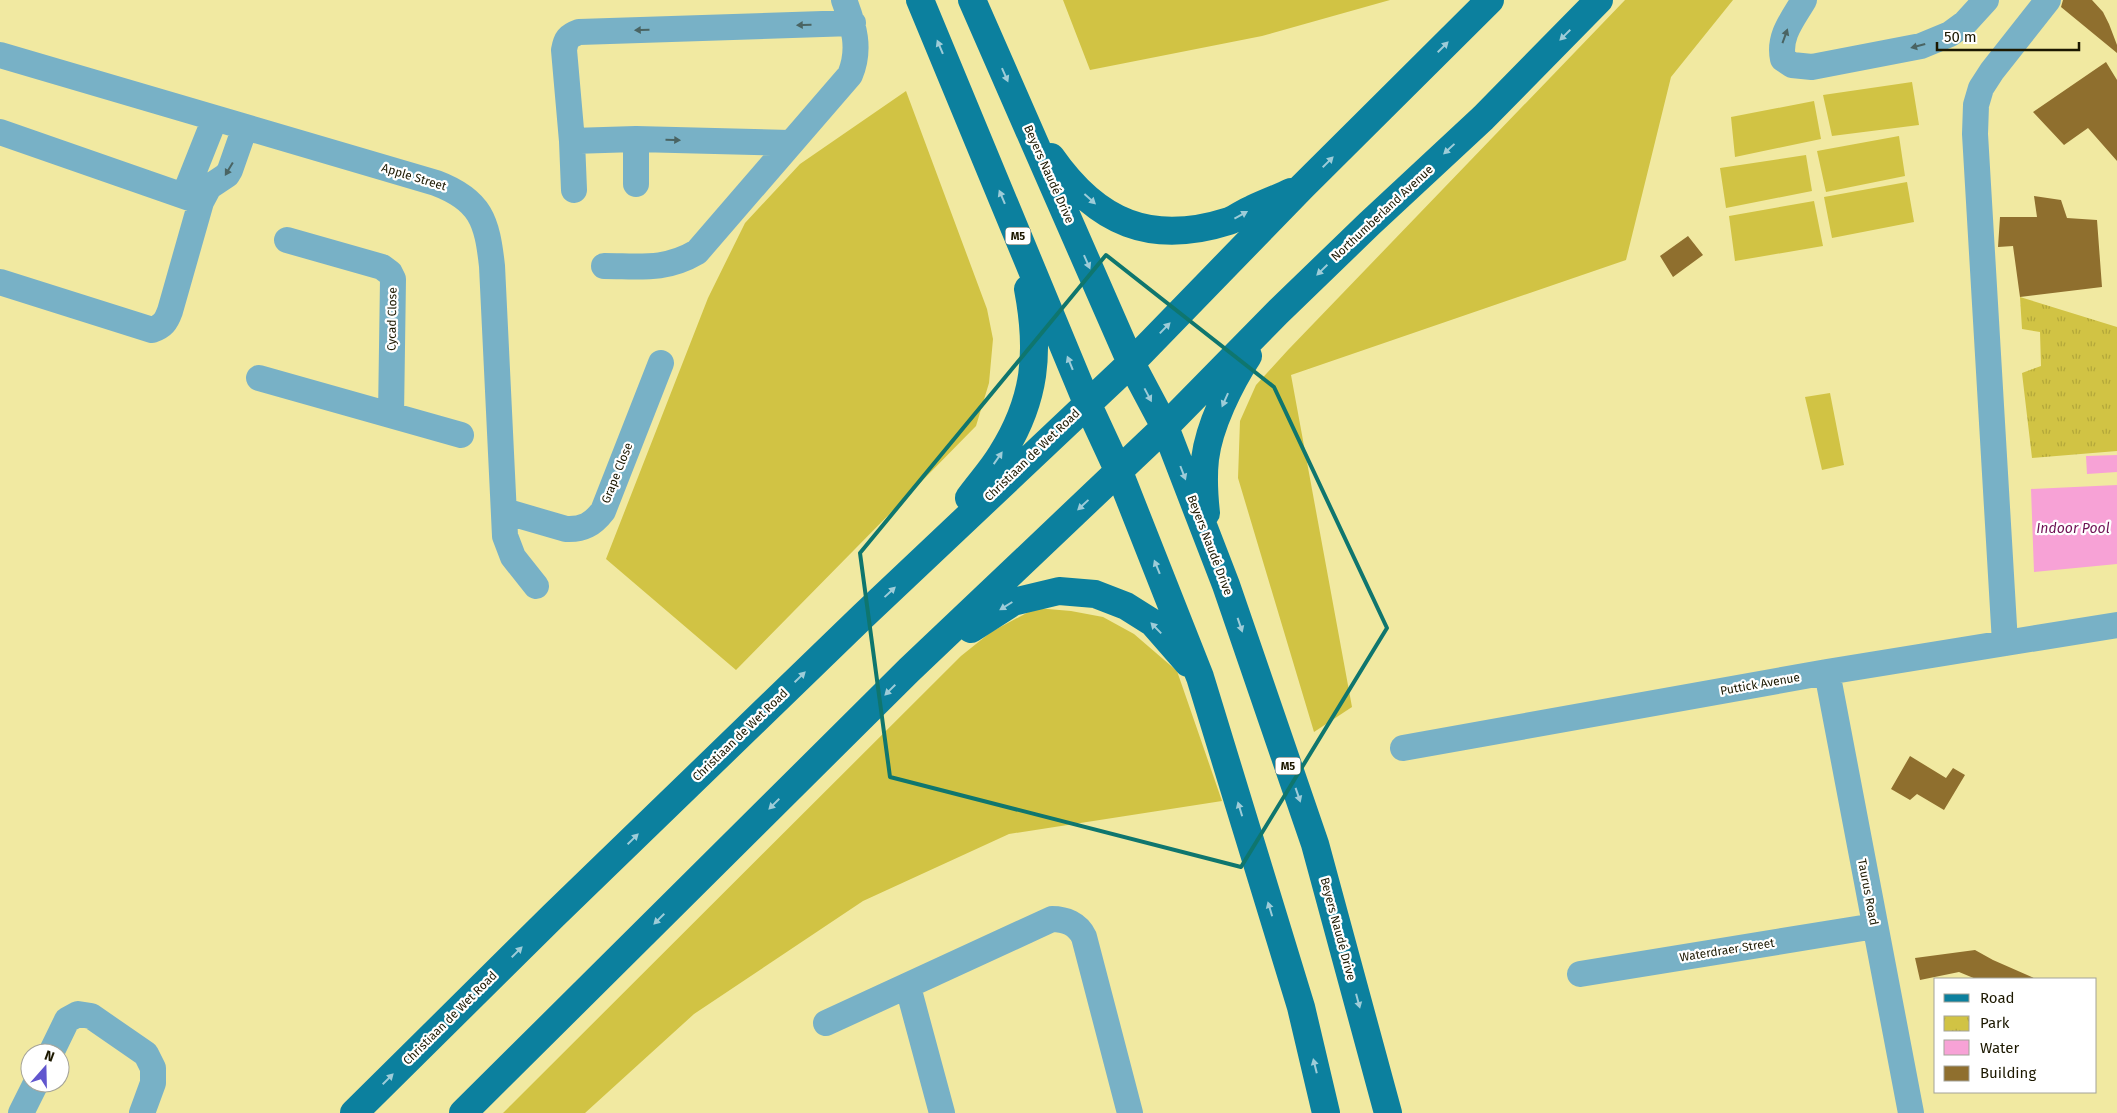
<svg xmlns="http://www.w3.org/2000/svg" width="2117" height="1113" viewBox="0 0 2117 1113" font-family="'Fira Sans',sans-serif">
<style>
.grass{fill:#d1c344}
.park{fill:url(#park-tufts)}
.water{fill:#f7a2d6}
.building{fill:#8f6f2e}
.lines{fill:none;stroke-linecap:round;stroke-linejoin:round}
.minor{stroke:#78b1c6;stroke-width:26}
.major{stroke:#0c809e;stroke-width:28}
.oneway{fill:#4a6463}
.oneway2{fill:#9eccd8}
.marked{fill:none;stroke:#0f766e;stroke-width:4;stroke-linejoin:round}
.labels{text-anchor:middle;stroke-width:4.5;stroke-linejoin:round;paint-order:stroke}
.shield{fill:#fff;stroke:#605d4c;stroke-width:1}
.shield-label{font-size:11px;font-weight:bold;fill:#1c1800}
.street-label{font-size:12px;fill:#1c1800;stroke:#fff}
.water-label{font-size:14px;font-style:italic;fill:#6e1154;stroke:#fff}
</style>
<defs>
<pattern id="park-tufts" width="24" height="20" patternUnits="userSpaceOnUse" patternTransform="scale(1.25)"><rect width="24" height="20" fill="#d1c344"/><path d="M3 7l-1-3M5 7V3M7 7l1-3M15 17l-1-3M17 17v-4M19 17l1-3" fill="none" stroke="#b3a73a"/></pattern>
</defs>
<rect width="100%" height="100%" fill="#f1e9a1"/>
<!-- grass -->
<path class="grass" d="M1063,0H1390L1262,36L1090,70Z
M1625,0H1733L1671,77L1626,260L1291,375L1352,707L1314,732L1238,478L1240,421L1256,385L1288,350Z
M1912,82L1919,125L1832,136L1823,95Z
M906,91L987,309L993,339L989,383L976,426L736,670L606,559L708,298L745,223L800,164Z
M1814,101L1821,139L1735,157L1731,117Z
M1899,136L1905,176L1826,192L1817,151Z
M1806,155L1812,191L1726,208L1720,168Z
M1907,182L1914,222L1832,238L1824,197Z
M1814,201L1823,246L1735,261L1729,216Z
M1830,393L1844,465L1822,470L1805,397Z
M1036,608L1071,611L1103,617L1134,634L1177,671L1222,801L1009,834L863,901L694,1014L585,1113H503L961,656L991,632Z"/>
<!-- park -->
<path class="park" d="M2020,297L2117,327V451L2032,458L2022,373L2041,366L2040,332L2022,329Z"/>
<!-- water -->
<path class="water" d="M2117,455V472L2087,474L2086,456Z
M2117,485V564L2034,572L2031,489Z"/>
<!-- building -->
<path class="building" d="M2063,0H2092L2103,12L2109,24L2117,45V53L2061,7Z
M2106,62L2117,80V161L2088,128L2064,145L2033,112Z
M2034,196L2061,200L2067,218L2097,220L2102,287L2020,297L2013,246L1998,247L2000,217H2037Z
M1688,236L1703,255L1673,277L1660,256Z
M1910,756L1946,778L1953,768L1965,775L1944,810L1917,794L1910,800L1891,789Z
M1975,950L1993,960L2036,979H1976L1959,972L1920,980L1915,958Z"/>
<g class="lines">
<!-- minor -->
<path class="minor" d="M1804,0C1793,19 1778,36 1783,59L1792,65L1812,67L1921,46L1950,34L1965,23L1986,0
M0,55L436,183C481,200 487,221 492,266L505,536L513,557L536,586
M0,132L201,202L170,311C166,322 163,326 152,330L0,282
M636,139V184
M572,141L636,139L790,143
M574,190L572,141L564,50C566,39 568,36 579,32L853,23
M184,196L215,118
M201,202L209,187L227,175L230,170L245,127
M287,240L382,267L390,273L393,279L391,415
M604,266C639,266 665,271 697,252L850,75C861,49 854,26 844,0
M259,378L461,435
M504,511L566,529C583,530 593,524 603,511L661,363
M2005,643L1975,134L1976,105L1981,88L1992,71L2048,0
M1827,672L1911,1113
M1403,748L1827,672L2117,625
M1580,974L1875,926
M908,987L942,1113
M826,1023L1052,919C1065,919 1078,924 1084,937L1130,1113
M51,1053L67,1020L78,1014L91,1016L146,1054L153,1068V1083L142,1113
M21,1113L36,1083"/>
<!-- major -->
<path class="major" d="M920,0L1087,403L1119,472L1200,677L1301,1007L1326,1113
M972,0L1131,363L1165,427L1226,585L1315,844L1388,1113
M1051,157C1097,223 1151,246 1229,221C1237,218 1244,212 1252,209C1265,203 1278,198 1291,192
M969,498C979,484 992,470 1001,455C1036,400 1040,352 1028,289
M1206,513C1204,495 1203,477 1205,459C1209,426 1230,383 1248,356
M971,629L1013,602L1059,591L1095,594L1126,606L1153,623L1188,663
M354,1113L553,916L863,616L1131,363L1302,187L1490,0
M463,1113L909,670L1165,427L1277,313L1369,224L1483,118L1599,0"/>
</g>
<!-- one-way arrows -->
<defs><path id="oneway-solid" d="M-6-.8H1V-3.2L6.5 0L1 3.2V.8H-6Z" transform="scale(1.25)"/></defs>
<g class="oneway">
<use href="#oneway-solid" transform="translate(804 25) rotate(178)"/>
<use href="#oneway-solid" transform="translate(642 30) rotate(178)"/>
<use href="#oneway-solid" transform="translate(1785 36) rotate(-70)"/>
<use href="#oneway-solid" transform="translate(1918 46) rotate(165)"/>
<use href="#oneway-solid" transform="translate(673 140) rotate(2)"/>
<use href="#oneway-solid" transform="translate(229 169) rotate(121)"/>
</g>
<g class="oneway2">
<use href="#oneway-solid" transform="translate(1565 35) rotate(135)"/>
<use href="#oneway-solid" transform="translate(940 47) rotate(-113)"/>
<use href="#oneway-solid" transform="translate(1443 47) rotate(-45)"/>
<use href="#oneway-solid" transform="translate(1005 75) rotate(66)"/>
<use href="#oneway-solid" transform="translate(1449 149) rotate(137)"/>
<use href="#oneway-solid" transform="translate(1328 162) rotate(-45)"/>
<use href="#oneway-solid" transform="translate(1002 197) rotate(-113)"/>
<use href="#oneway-solid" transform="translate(1090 199) rotate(42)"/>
<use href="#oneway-solid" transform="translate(1241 215) rotate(-29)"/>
<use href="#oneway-solid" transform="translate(1087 262) rotate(66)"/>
<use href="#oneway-solid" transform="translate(1322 270) rotate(136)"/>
<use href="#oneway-solid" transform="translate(1165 328) rotate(-46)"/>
<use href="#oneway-solid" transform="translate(1070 363) rotate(-112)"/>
<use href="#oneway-solid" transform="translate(1148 395) rotate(62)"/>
<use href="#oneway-solid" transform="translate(1225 400) rotate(114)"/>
<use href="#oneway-solid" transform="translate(998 458) rotate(-55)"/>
<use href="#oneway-solid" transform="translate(1183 473) rotate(69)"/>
<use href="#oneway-solid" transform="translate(1083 505) rotate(137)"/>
<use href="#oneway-solid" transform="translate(1157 567) rotate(-112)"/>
<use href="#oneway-solid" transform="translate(890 592) rotate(-43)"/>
<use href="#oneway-solid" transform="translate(1006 606) rotate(148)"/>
<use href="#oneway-solid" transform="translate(1240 625) rotate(71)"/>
<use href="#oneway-solid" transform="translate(1156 628) rotate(-134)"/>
<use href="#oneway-solid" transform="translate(800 677) rotate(-44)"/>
<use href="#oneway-solid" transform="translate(890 690) rotate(135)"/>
<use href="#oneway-solid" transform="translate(1298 795) rotate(71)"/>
<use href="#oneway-solid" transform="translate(774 804) rotate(135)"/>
<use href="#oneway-solid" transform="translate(1240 809) rotate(-107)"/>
<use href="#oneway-solid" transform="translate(633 839) rotate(-44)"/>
<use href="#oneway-solid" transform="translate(1270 909) rotate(-107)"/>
<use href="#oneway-solid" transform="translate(659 919) rotate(135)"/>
<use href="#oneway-solid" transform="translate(517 952) rotate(-45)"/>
<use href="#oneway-solid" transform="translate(1358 1001) rotate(75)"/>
<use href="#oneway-solid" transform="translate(1315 1066) rotate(-104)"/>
<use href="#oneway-solid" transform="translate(388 1079) rotate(-45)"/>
</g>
<!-- marked area -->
<path class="marked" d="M1106,255L1274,387L1387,628L1241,867L890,777L860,553Z"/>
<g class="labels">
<!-- shield labels -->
<g class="shield">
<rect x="1005.5" y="227.5" width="25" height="17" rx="4"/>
<rect x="1275.5" y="757.5" width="25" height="17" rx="4"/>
</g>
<g class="shield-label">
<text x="1018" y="240">M5</text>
<text x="1288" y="770">M5</text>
</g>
<!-- street labels -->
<g class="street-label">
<text transform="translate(1049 174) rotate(66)" y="4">Beyers Naudé Drive</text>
<text transform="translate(414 177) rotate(17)" y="4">Apple Street</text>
<text transform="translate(1382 213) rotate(-43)" y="4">Northumberland Avenue</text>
<text transform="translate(392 319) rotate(-89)" y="4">Cycad Close</text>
<text transform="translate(1032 455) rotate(-44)" y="4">Christiaan de Wet Road</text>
<text transform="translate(617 473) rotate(-68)" y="4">Grape Close</text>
<text transform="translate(1210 545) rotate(69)" y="4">Beyers Naudé Drive</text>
<text transform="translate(1760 684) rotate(-10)" y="4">Puttick Avenue</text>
<text transform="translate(740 735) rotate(-44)" y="4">Christiaan de Wet Road</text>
<text transform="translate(1868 892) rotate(79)" y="4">Taurus Road</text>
<text transform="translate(1338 929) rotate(75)" y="4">Beyers Naudé Drive</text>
<text transform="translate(1727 950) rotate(-9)" y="4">Waterdraer Street</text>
<text transform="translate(450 1018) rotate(-45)" y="4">Christiaan de Wet Road</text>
</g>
<!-- water labels -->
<g class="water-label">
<text x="2073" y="533">Indoor Pool</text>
</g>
</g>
<!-- legend -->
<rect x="1934" y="978" width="162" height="115" fill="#ffffff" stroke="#a4a399"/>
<rect x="1944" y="994" width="25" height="8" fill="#0c809e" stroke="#a4a399"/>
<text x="1980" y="1003" font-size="15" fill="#1c1800">Road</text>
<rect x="1944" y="1016" width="25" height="15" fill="url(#park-tufts)" stroke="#a4a399"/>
<text x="1980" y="1028" font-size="15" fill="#1c1800">Park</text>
<rect x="1944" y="1040" width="25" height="15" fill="#f7a2d6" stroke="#a4a399"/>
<text x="1980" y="1053" font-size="15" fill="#1c1800">Water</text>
<rect x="1944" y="1066" width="25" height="15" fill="#8f6f2e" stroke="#a4a399"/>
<text x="1980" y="1078" font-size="15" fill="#1c1800">Building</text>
<!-- north arrow -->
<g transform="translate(45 1068) rotate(20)"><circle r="24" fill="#ffffff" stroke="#a4a399"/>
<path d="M0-4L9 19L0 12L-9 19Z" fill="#6156ce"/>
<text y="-8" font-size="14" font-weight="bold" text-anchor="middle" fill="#1c1800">N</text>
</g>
<!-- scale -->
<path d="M1937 42v8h142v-8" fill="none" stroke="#1c1800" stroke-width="2.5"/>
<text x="1944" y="42" font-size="15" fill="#1c1800" stroke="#ffffff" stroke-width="4" paint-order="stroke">50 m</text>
</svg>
